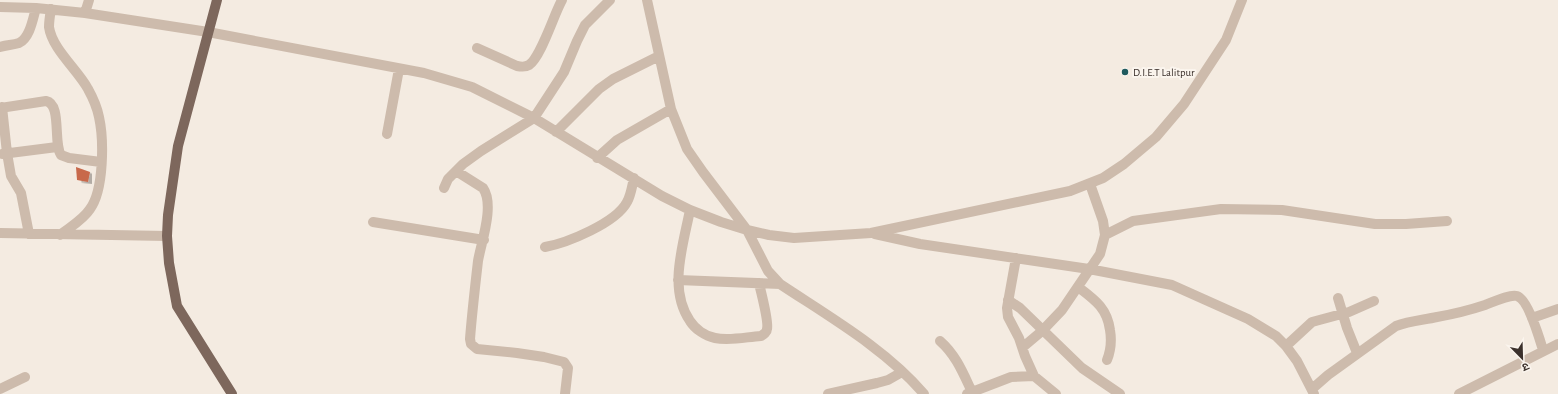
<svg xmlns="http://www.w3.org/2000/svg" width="1558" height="394" viewBox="0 0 1558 394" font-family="'Alegreya Sans','Noto Sans Devanagari',sans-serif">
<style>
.building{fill:#c8694b;filter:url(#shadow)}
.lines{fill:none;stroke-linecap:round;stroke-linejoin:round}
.minor{stroke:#cdbbac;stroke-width:10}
.major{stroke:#7d675c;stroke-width:10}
.poi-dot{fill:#1f5a5e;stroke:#fbf5ee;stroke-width:1.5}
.labels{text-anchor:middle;stroke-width:4;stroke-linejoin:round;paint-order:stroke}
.poi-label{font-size:11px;fill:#3b302b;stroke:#fbf5ee;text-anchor:start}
</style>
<defs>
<filter id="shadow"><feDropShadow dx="4.5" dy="2.5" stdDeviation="0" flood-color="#0004"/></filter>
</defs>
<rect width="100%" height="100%" fill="#f4ebe1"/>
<!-- building -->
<path class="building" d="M76,167L90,172L88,182L77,180Z"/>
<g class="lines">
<!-- minor -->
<path class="minor" d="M647,0L671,109L687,149L703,172L747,230L768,271L780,284C828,316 886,349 924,394
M0,7L36,8L85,13L208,32L424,73L472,87L534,118L662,196L690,210L721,222L747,230L769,235L794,238L871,233L1070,191L1103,178L1124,164L1156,137L1184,104L1226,40L1242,0
M51,9C50,15 49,21 49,27C52,49 78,70 88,89C93,98 97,107 99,117C104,140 104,190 90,209C83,220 70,227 60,235
M85,13L89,0
M0,47C6,45 13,45 19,43C30,38 33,18 36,8
M477,48L517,66C522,67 526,67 529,65C541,57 554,14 562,0
M2,107L7,153L11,176L21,193L29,234
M0,108L46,101C62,104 53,143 61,155L69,158L101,162
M556,132L599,89L613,79L659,56
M387,134L399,69
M2,154L57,147
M597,158L617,140L671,109
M456,171L483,188C495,205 481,243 478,261C475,287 472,313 470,339L471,344L477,349L517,353L544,357L564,362L568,368L565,394
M444,188L448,179L463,164L481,151L534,118L564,72L577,41L585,25L610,0
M690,210C683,246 668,289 690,321C695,329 705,336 715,338C730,341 746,337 761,336C764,334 767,332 767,329C769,321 761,293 759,283
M373,222L484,240
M0,233L167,236
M875,234L920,244L1089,269L1172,285L1248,319L1276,336L1286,346L1297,361L1314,394
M1105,235L1133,221L1221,209L1282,210L1375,224H1406L1447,221
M545,247C567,243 616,223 627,202C631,195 632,186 634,178
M1016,258L1007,308L1008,317L1019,338L1025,356L1034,376
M678,280L780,284
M1078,287C1095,300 1107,308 1110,330C1112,342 1111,350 1107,360
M1338,298L1347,328L1357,353
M1008,300L1020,308L1082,368L1120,394
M1532,318L1558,309
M940,341C956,355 963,373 972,392
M1286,346L1312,322L1349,312L1374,301
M1023,347L1042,331L1062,310L1100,254L1105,235L1103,221L1090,184
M0,389L25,377
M1312,389L1328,375L1396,326C1409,321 1423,320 1437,317C1454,314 1470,310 1485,305C1493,302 1510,294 1517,296C1528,299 1540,340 1543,350
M828,394L877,383L888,380L902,372
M967,394L1011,377L1034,376L1056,394
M1459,394L1558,344"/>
<!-- major -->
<path class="major" d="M217,0L178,146L168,215L167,236L169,263L177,306L232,394"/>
</g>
<!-- markers -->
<circle class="poi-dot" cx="1125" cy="72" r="4"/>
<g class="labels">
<!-- poi labels -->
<g class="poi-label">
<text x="1133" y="76">D.I.E.T Lalitpur</text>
</g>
</g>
<!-- north arrow -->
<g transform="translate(1522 358) rotate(157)" stroke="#fbf5ee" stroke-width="3" paint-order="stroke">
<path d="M0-3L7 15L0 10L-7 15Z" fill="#3b302b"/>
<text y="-6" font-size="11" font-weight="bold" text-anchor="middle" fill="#3b302b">उ</text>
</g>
</svg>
